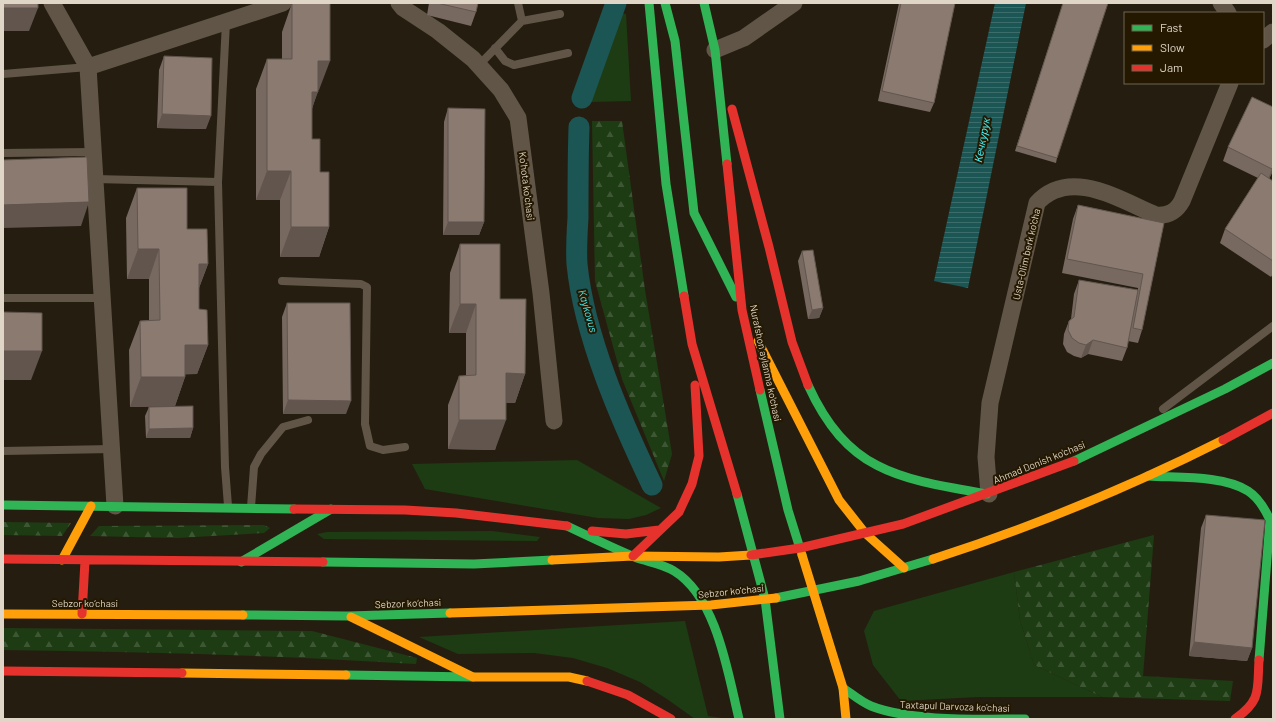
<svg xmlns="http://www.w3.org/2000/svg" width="1276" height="722" viewBox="0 0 1276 722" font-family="Barlow,sans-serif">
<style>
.grass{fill:#1d3c13}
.forest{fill:url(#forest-firs)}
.water{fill:url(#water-rules)}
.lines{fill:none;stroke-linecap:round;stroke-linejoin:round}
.canal{stroke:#1b5554;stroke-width:21}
.lane{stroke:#615547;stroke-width:8}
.street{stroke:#615547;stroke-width:17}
.fast{stroke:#30b455;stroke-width:9}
.slow{stroke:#ff9f0a;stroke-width:9}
.jam{stroke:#e5322d;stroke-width:9}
.wall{fill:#776960}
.shaded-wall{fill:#61554e}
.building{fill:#8a7a70;stroke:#61554e}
.labels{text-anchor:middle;stroke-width:4;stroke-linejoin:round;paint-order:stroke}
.street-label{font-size:10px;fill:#dfd6c7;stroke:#241800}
.water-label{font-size:11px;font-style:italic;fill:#43f0f3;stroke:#241800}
</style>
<defs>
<pattern id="forest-firs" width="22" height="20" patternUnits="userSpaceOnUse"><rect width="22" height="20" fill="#1d3c13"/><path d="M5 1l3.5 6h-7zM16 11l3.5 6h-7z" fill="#3d5734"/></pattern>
<pattern id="water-rules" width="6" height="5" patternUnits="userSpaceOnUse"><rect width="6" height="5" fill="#1b5554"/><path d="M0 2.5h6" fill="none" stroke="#3c6d6b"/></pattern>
</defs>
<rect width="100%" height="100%" fill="#251e10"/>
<!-- grass -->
<path class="grass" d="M618,13L626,14L631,101L591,102V89Z
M577,460L661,508L646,515L629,519L598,518L425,489L412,464Z
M492,531L540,537L537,541L324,539L317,534L327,532Z
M1014,572L1020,620L1034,665L1102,697H978L901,701L873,665L864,631L874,611Z
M685,621L708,716L729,719H695L667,699L640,682L607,668L573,658L534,653L458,654L419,637Z"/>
<!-- forest -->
<path class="forest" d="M592,121H622L645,290L672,454L664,481L622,379L595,281Z
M3,522L71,523L62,536L3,535Z
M264,525L270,528L264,533L177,538L90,536L99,526Z
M1154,535L1143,676L1233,681L1230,701L1102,697L1034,665L1020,620L1014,572Z
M3,628L312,631L417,658L416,664C278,655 141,652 3,650Z"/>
<!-- water -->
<path class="water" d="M995,3H1026L968,288L934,281Z"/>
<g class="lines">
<!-- canal -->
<path class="canal" d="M582,98L616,3
M579,127C578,157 578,188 578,218C577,233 576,249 577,264C584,336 621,420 652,485"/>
<!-- lane -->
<path class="lane" d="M522,21L560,14
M226,22L218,182L225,467L228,506
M495,48L505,61L514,65L568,53
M479,65L522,21L518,3
M3,74L88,67
M3,153L93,152
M95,179L218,182
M282,281L361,284L367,287L365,424L370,446L383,450L405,447
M3,298H102
M1163,409L1273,326
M3,451L112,449
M251,507L254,467L261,454L283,427L308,420"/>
<!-- street -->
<path class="street" d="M52,3L88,67L115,506
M399,3L403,8L438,31L473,59L501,90L518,118L541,293L554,421
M1221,3L1228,13
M1263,40L1273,32
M715,50L744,38L794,3
M88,67L283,3
M989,494L986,457L990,403L1037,203C1070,167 1120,200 1156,215C1168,216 1176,212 1182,201L1230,83"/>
<!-- fast -->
<path class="fast" d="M649,3L666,184L684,296
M665,3L675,41L694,213L736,297
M704,3L715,50L727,164
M808,385C848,473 900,479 987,494
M760,390L788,510L802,555
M1074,461L1225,389L1273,363
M1148,476C1177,478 1223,475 1248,491C1259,498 1265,509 1270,520L1259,660
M737,494L765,599L780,719
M3,505L294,509
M567,526C590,537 613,548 637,558C649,562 663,564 674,571C717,597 728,674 739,719
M241,562L331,509
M323,562L474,564L552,560
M776,598L859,581L933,559
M243,615L348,616L450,613
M346,675L473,677
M843,688C852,694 861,702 871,706C911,722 981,719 1025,719"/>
<!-- slow -->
<path class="slow" d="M758,341L839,500L865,533L904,568
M802,555L843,688L846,719
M933,559C1032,527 1130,487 1223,440
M62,560L91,506
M552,560L633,556L719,557L751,555
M450,613L711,605L776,598
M3,614L243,615
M351,617L473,677H569L587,681
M182,673L346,675"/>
<!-- jam -->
<path class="jam" d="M732,109L769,247L792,342L808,385
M727,164L742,310L760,390
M684,296L692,344L737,494
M1223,440L1273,413
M294,509L405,510L456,513L567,526
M592,531L626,534L659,530
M751,555L800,548L903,524L1074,461
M633,556L679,512L692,484L699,456L695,385
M3,559L323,562
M82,614L85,561
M3,671L182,673
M587,681L628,695L671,719
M1235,719C1262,700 1257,690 1259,660"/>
</g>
<!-- wall -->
<path class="wall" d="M292,3L319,90H318L312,109V139L320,172L329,227L319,257H280V200H256V89L267,59H282V32Z
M429,3H478L476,12L471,26L427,15Z
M899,3H955L934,103L930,112L878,101Z
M1063,3L1057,158L1056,163L1015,151Z
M164,56L206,129L157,128L159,70Z
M1273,107V171L1269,179L1273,181V274L1271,277L1220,243L1225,229L1258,178L1223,161L1228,147Z
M448,108L484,222L479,235H443L444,122Z
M137,188L187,229L208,264L199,288V309L208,345L197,374H185V377L175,406L130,407L129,350L140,321L149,320V279H127L126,218Z
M1078,205L1164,223L1142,330L1138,343L1128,341L1127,348L1122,361L1088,354L1081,358L1074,356L1067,352L1063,344L1064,334L1069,321L1071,319L1074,294L1079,280L1138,290V288L1062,273L1073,219Z
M460,244L500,299L525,374L515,403H506L495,450L448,449V405L459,376H466V333H449L450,273Z
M802,251L823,308L819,318L808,319L798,261Z
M287,303L346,414H283L282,317Z
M149,407L193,428L190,438H146L145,416Z
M1206,515L1252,648L1247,661L1189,656L1201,528Z"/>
<!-- shaded-wall -->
<path class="shaded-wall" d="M3,8H38L29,31H3Z
M318,61H330L319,90H308Z
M312,92H318L307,121Z
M162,114L211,116L206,129L157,128Z
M1273,167V171L1267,182L1272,169Z
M267,171H291L280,200H256Z
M89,202L81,226L3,228V205Z
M448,222H484L479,235H443Z
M291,227H329L319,257H280Z
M138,249H159L149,279H127Z
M199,264H208L197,293Z
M460,304H476L466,333H449Z
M823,308L819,318L808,319L812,310Z
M1093,340L1088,354L1081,358L1086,345Z
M185,345H208L197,374L174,375Z
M3,351H42L31,380H3Z
M506,373L525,374L515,403H495Z
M141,377H185L175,406L130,407Z
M288,400L351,401L346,414H283Z
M459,420H506L495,450L448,449Z
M193,428L190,438H146L149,429Z
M1194,642L1252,648L1247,661L1189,656Z"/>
<!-- building -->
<path class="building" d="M3,3H38V8H3Z
M292,3H330V61H318V92H312V139H320V172H329V227H291V171H267V59H292Z
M437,3H478L476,12Z
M901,3H955L934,103L882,91Z
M1063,3H1108L1057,158L1017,146Z
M164,56L212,58L211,116L162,114Z
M1252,97L1273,107V167L1272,169L1228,147Z
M448,108L485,109L484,222H448Z
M87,157L89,202L3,205V160Z
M1261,173L1273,181V261L1225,229Z
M137,188H187V229H207L208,264H199V309L207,310L208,345H185V377H141L140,321L160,320L159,249H138Z
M1078,205L1164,223L1142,330L1133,328L1143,274L1067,259Z
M460,244H500V299H526L525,374L506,373V420H459V376L476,375V304H460Z
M813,250L823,308L812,310L802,251Z
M1079,280L1138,290L1127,348L1093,340L1086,345L1079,343L1072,338L1068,330L1069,321L1074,317Z
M287,303H350L351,401L288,400Z
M3,312L42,313V351H3Z
M193,406V428L149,429V407Z
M1206,515L1265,520L1252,648L1194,642Z"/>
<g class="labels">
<!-- street labels -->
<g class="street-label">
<text transform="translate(527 186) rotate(83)" y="4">Koʻhota koʻchasi</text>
<text transform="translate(1026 254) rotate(-77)" y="4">Usta-Olim berk ko'cha</text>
<text transform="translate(766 363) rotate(78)" y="4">Nurafshon aylanma ko'chasi</text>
<text transform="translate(1039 462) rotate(-22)" y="4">Ahmad Donish ko'chasi</text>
<text transform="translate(731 591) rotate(-6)" y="4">Sebzor ko‘chasi</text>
<text x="85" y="607">Sebzor ko‘chasi</text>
<text transform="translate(408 603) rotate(-2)" y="4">Sebzor ko‘chasi</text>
<text transform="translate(955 706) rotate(2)" y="4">Taxtapul Darvoza ko'chasi</text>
</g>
<!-- water labels -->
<g class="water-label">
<text transform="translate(982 140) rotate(-79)" y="4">Кечкурук</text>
<text transform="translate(588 311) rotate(74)" y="4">Kaykovus</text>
</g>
</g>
<!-- border -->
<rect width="1276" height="722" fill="none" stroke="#dfd6c7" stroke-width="8"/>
<!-- legend -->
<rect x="1124" y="12" width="140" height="72" fill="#241800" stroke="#6f6450"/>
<rect x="1132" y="25" width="20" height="6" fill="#30b455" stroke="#6f6450"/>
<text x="1160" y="32" font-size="12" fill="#dfd6c7">Fast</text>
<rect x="1132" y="45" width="20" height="6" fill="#ff9f0a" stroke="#6f6450"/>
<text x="1160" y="52" font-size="12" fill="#dfd6c7">Slow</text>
<rect x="1132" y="65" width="20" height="6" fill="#e5322d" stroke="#6f6450"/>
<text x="1160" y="72" font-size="12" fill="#dfd6c7">Jam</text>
</svg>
